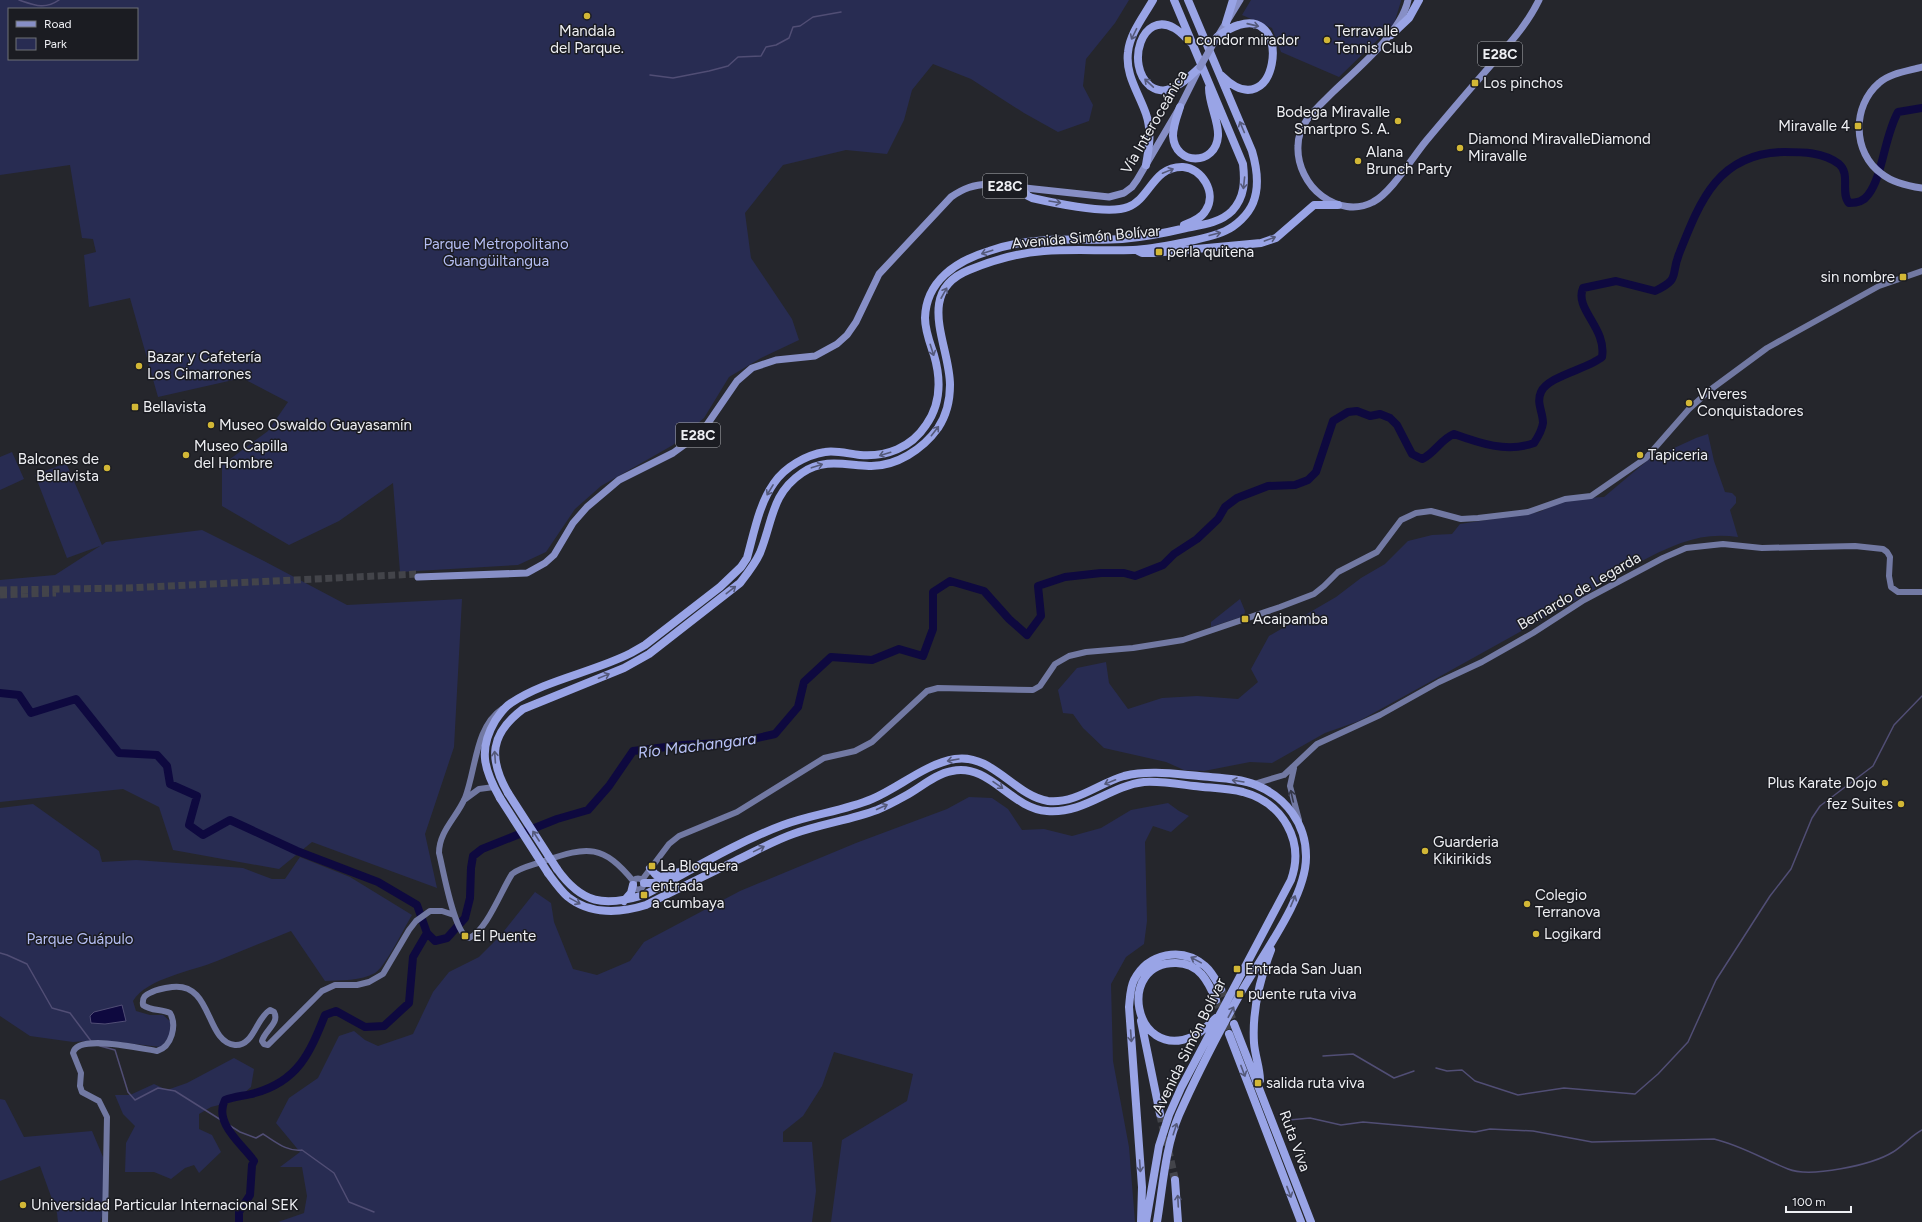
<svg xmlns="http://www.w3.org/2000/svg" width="1922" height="1222" viewBox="0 0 1922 1222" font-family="Figtree,sans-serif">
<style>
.green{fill:#282c52;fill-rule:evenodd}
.water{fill:#0e093f;stroke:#514e75}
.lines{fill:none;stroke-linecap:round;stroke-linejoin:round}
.stream{stroke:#514e75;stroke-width:1.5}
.river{stroke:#0e093f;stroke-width:8}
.primary-tunnel{stroke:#43444a;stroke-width:7;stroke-dasharray:7 3.5;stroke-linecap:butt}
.highway-tunnel{stroke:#43444a;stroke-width:8;stroke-dasharray:8 4;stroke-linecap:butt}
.secondary{stroke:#7279a3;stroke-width:6}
.primary{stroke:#878fc6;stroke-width:7}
.highway{stroke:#99a4e6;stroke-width:8}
.primary-bridge{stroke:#878fc6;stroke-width:7}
.highway-bridge{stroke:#99a4e6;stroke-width:8}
.oneway{stroke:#54597a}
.oneway2{stroke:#353849}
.poi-dot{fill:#d2b736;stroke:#1b1c22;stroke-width:1.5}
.labels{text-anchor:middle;stroke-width:3;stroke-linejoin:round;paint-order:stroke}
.shield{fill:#1b1c22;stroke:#afb0b4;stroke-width:1}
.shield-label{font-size:14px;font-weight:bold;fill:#eeeff3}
.poi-label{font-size:15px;fill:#eeeff3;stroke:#1b1c22;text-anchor:start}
.street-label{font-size:15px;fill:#eeeff3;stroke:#1b1c22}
.park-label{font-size:15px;fill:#b5bef3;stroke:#1b1c22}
.water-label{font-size:16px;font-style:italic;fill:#b9c3f8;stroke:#1b1c22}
</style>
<rect width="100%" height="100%" fill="#25262c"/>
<!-- green -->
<path class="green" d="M0,0H1129L1115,23L1086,59L1083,86L1093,105L1089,121L1058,132L1024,113L971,79L933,64L912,90L904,120L887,154L846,150L783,165L745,213L751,258L792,319L799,340L761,358L729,377L704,418L673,445L601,486L575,509L546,552L518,565L400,572L393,483L339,521L289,545L222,506V465L268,431L288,402L242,378L158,397L130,298L89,307L84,255L96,252L93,239L82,238L70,165L0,175ZM9,9H137V59H9Z
M1251,0H1401V1L1394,24L1339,77L1281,52L1272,28L1242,15Z
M1708,434L1714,461L1725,492L1732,493L1736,497V503L1730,510L1738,537C1718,534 1700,536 1681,543C1640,558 1604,585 1566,606C1497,645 1428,683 1359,721L1325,733L1272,763L1250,762L1204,771L1184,770L1166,762L1104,748L1083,728L1073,714L1063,713L1058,690L1077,668L1106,662L1109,683L1128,709L1162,698L1197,696L1238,699L1258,682L1251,669L1269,636L1336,597L1361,578L1385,564L1408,541L1432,535L1452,534L1460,524L1539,512L1567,499L1604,497L1648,460L1696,438Z
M12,452L24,479L0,490V457Z
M66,463L102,545L106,542L202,530L264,561L347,605L462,599L454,747L425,834L437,888L312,842L279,869L173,850L159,807L123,789L0,802V580L55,575L100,546L67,558L35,475Z
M1240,599L1245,611L1244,616L1211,627V622Z
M969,797L992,798L1008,809L1022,830L1044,829L1072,836L1101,828L1131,810L1168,803L1179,811L1189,816L1171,832L1153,826L1145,842L1147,921L1144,944L1126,957L1111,984L1113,1061L1129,1147L1135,1222H831L842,1140L907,1101L913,1074L834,1052L822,1086L803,1116L783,1132V1142H812L816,1191L812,1222H278L304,1213L307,1196L302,1167H280L300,1152L276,1123L289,1098L318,1078L339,1036L354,1031L365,1040L378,1046L413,1034L433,992L449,972L479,957L500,936L535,892L551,903L554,922L573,969L597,975L630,961L644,942L740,891L856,843L947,809Z
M33,804L99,851L102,862L136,860L218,866L243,868L272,879H285L300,857L350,877L412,915C404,928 386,966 375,973C361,981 341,980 325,981L291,931C266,941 241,951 217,961C193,971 147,978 133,1001L136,1011L150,1015H163L173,1024L169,1037L161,1047L99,1040L73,1042L30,1036L0,1016V808Z
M234,1058L254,1069L251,1087L235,1101L211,1107L199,1114V1129L212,1135L221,1152L199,1173L194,1165L185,1168L171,1179L154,1172H125L126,1143L135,1126L123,1114L115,1095H130L154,1084L167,1090L187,1083Z
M0,1099L5,1100L24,1137L92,1131L103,1157L105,1209L100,1222H58L57,1213L40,1166L0,1181Z"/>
<!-- water -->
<path class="water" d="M122,1005L126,1021L105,1024L91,1023L90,1016L94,1012Z"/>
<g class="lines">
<!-- stream -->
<path class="stream" d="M19,0C34,5 45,10 59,0
M650,75L673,78L709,71L728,66L738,57L761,56L766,47L776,45L789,38L793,27L800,26L813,17L841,12
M0,953L7,955L27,964L52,1008L70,1013L91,1041
M100,1046L115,1050L128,1092L135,1100L158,1088L175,1091L240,1132L256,1138L263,1134C276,1142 287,1152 302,1150L334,1173L349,1202L374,1212
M1323,1056L1353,1054L1394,1078L1414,1071
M1436,1068L1447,1071L1462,1070L1475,1081L1518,1095L1564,1088L1635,1094L1658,1074L1688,1042L1716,980L1770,896L1791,869L1812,818L1820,806L1873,766L1894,725L1922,696
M1289,1120L1310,1118L1341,1125L1363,1122L1475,1132L1490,1129L1533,1131L1592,1142L1714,1139C1740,1145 1763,1159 1788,1169C1810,1178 1872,1165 1893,1152C1903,1146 1911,1136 1922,1130"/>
<!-- river -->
<path class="river" d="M0,693L19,695L31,713L76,699L119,753L157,755L167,766L170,784L197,796L189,825L203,835L230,820L297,851L378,882L417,905L427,933
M239,1222V1212L250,1195L252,1165L254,1161C243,1145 213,1123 225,1100C235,1096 245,1096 255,1093C298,1081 310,1053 325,1015L336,1011L365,1027L384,1026L409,1003L413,957L427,933L435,941L447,938L465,918L470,898L471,868L473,856L482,849L557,819L588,810L609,786L633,751L683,745L740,742L775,734L798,707L804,682L831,657L872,660L899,649L923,656L933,629V592L950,581L984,591L1009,619L1027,635L1041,616L1038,586L1065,577L1101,573H1124L1135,576L1163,565L1174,554L1197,539L1218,519L1225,507L1237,498L1268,486L1295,485L1308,480L1316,472L1333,421L1348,412L1357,411L1370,416L1380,414L1390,418L1397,425L1412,454L1422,459C1435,453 1441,439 1454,434C1479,443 1507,453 1534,443C1538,437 1542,430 1543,423C1543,412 1536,403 1541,392C1548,376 1588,369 1602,357C1607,328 1574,309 1583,288L1616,281L1655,291C1681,278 1670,277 1679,254C1700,201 1718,153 1784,152C1803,152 1823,152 1839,164C1851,174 1840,193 1849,203C1856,203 1864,201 1868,195C1883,176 1884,137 1898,112L1922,108"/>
<!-- primary-tunnel -->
<path class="primary-tunnel" d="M0,590L127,588L418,574
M0,595L56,593"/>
<!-- highway-tunnel -->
<path class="highway-tunnel" d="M1221,989L1234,1024
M1216,1000L1229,1034
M1160,1114L1175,1180"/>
<!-- secondary -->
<path class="secondary" d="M502,709C475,727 476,770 465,798C457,817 439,831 439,853C443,868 454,935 469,938C486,932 502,889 512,874C521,867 534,865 544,861C588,846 603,844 634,882
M1294,768L1290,786L1299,820
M1254,784L1284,775L1317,744L1380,715L1439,682L1482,662L1533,633L1584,600L1663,558L1686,548L1723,544L1762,548L1855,546L1883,549L1887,552L1890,557L1889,576L1891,587L1898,592H1922
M464,800L479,789L494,787
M632.5 884a5.5 5.5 0 1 1 11 0a5.5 5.5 0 1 1-11 0Z
M642,880L669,844L679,836L737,812L824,758L855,751L872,742L927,691L938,688L1033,690L1040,686L1055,664L1069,656L1086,652L1133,648L1183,640L1280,607L1314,594L1324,586L1338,572L1377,552L1401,520L1416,513L1431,511L1461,519L1478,518L1528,512L1565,499L1591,496L1646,458L1689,409L1710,390L1767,348L1879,286L1922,271
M105,1222L107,1117L99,1101L82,1092L80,1086L81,1073L73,1053C77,1033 143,1049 157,1051C172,1047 177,1025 170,1013C161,1009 151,1011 143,1005C142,997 145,995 152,992C158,989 165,988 172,987C213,982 205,1042 235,1045C254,1046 256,1018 270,1010L274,1012C280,1023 265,1030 262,1041L264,1044L268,1045L322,991L335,985H357L369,982L383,974L409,930L416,921L430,911H442L454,915"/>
<!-- primary -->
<path class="primary" d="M1408,0C1401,33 1357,69 1333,92C1317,108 1298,123 1298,146C1297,165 1307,185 1322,196C1337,207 1356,211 1373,202C1391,193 1412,158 1426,141C1447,116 1469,90 1491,65C1509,44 1527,25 1539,0
M1218,36L1240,0
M1922,67C1908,71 1890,73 1879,83C1852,106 1852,153 1882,174C1893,183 1908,186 1922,188
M418,577L527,573L545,563L554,555L573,523L587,507L619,480L673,453L702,432L737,381L752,368L776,360L815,356L837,344L847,335L856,322L879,274L951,197C964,188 973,185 989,184L1109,197L1124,193L1132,187L1137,180L1180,107L1198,71"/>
<!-- highway -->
<path class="highway" d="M1226,23L1233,0
M1391,35L1409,18L1419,0
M1217,37C1224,32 1231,27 1239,25C1294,7 1277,130 1222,76
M1190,42C1185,37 1180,31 1174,28C1142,10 1125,65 1150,86C1156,90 1163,92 1170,89C1182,85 1191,75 1200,67
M1180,107C1177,116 1173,126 1173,136C1175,166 1216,166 1218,136C1219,122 1209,104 1209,88
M1146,165C1149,148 1152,131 1146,114C1139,93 1125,75 1128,52C1130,33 1144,16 1153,0
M1020,188L1028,196L1032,198C1054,203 1109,215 1128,207C1150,199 1153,166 1183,167C1202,168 1217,193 1206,210C1202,218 1192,222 1184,225
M1138,251L1142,253H1153L1261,243L1276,238L1314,205H1338
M508,793C488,758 490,734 523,709L624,668L649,654L740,583C747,574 755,564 760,553C773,521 771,494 802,473C824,458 845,465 869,466C896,467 923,449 938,428C946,416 950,400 950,385C950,345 914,292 969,270C993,260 1018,253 1044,251C1073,249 1103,251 1133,250C1152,249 1208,239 1225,231C1236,226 1248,215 1253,203C1260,186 1257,168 1252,151L1188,0
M500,798C484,770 478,750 495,721C499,715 504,707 511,703C545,680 594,672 631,653L645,645L720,587L741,567L747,558C754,533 759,504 774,483C785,467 806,455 825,452C836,450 849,454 860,455C886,457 911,448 926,425C941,404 941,379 934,355C930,343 925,331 925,318C926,281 956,261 989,251C1004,246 1021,242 1037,241C1065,238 1094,241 1122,239C1143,237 1165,233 1186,228C1202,225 1220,223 1232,211C1245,197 1245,181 1243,164L1174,0
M650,868L655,874L660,877L680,872
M557,869C582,904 604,907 644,895C690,871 735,843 783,825C812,814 844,811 872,799C900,787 925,764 955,759C992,753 1015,796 1048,801C1076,804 1099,783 1124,776C1149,770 1175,774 1199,776C1217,778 1239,778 1256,785C1286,797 1306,824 1306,856C1307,898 1259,959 1239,996C1218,1034 1197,1074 1179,1115C1165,1148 1163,1186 1157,1222
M548,873C554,881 560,890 568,897C590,915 621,913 646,905C675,890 705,876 735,861C754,852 773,841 793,834C821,824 850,820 877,810C887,806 896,801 905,796C920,788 935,774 952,771C990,763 1010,808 1047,811C1085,814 1109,786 1144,782C1161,781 1178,784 1194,786C1210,788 1227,788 1243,792C1283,803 1305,841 1291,880L1181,1088L1169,1115L1159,1146L1146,1222
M644,883H653L668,878
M624,901L631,893L633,885
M1216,1000C1208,981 1199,963 1176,963C1116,962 1133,1061 1192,1037C1201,1033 1208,1025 1216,1018
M1141,1021L1160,1114
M1234,1024L1311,1222
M1229,1034L1301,1222
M1260,1080C1260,1068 1255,1056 1254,1043C1252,1011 1259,981 1271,950
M1175,1180L1178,1222
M1141,1222L1142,1187L1129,1007C1130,998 1130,988 1134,980C1148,953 1182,946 1205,966C1212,972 1216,980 1221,989"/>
<!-- primary-bridge -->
<path class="primary-bridge" d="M1200,67L1217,37"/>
<!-- highway-bridge -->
<path class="highway-bridge" d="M508,793L557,869
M500,798L548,873"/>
</g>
<!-- one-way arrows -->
<defs><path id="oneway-shaft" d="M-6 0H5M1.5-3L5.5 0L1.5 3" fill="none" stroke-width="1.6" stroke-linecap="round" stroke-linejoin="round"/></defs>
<g class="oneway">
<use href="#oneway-shaft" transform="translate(1253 25) rotate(13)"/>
<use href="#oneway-shaft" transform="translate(1134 34) rotate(116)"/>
<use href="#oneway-shaft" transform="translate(1149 83) rotate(-137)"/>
<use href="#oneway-shaft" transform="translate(1242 127) rotate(-113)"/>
<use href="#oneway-shaft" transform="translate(1168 171) rotate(-22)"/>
<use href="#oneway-shaft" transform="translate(1244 183) rotate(96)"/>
<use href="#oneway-shaft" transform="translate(1055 202) rotate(9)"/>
<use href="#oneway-shaft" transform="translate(1215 234) rotate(-14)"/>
<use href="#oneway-shaft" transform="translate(1270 239) rotate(-20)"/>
<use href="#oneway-shaft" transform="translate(987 252) rotate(162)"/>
<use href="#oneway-shaft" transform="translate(944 293) rotate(-61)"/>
<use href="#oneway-shaft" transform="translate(932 350) rotate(72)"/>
<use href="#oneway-shaft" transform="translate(935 431) rotate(-52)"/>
<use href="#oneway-shaft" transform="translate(885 454) rotate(163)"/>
<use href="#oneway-shaft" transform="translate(817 466) rotate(-18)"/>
<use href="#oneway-shaft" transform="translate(770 490) rotate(121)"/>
<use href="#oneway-shaft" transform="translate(731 590) rotate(-38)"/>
<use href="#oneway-shaft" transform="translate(604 676) rotate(-22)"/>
<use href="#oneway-shaft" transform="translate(495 757) rotate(-94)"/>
<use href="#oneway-shaft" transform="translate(953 760) rotate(170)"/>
<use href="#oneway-shaft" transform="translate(1238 781) rotate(-171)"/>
<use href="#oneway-shaft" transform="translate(1110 782) rotate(158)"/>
<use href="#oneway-shaft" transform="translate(998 785) rotate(35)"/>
<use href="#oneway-shaft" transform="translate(882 807) rotate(-24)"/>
<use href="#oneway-shaft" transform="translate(536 836) rotate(-123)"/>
<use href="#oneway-shaft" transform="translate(759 849) rotate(-26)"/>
<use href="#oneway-shaft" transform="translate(575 901) rotate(29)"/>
<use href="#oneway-shaft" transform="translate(1293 901) rotate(-67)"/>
<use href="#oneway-shaft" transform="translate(1196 960) rotate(-151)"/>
<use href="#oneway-shaft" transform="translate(1231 1012) rotate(-62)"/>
<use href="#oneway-shaft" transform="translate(1131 1036) rotate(86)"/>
<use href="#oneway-shaft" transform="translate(1243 1071) rotate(69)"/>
<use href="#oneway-shaft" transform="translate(1175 1129) rotate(-72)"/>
<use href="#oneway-shaft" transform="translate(1140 1166) rotate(86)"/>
<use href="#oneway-shaft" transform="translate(1289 1192) rotate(69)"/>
<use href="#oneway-shaft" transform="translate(1178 1201) rotate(-93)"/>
</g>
<use class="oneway2" href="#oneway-shaft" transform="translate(1292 796) rotate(-103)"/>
<!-- markers -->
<g class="poi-dot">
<circle cx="587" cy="16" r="4"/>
<rect x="1184" y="36" width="8" height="8" rx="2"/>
<circle cx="1327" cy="40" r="4"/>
<rect x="1471" y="79" width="8" height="8" rx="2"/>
<circle cx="1398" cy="121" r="4"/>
<rect x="1854" y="122" width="8" height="8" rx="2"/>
<circle cx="1460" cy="148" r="4"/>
<circle cx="1358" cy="161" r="4"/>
<rect x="1155" y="248" width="8" height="8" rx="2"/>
<rect x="1899" y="273" width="8" height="8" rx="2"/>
<circle cx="139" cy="366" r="4"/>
<circle cx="1689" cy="403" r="4"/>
<rect x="131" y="403" width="8" height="8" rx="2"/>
<circle cx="211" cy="425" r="4"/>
<circle cx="186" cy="455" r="4"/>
<circle cx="1640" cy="455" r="4"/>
<circle cx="107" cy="468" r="4"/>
<rect x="1241" y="615" width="8" height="8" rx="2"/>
<circle cx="1885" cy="783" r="4"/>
<circle cx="1901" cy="804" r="4"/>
<circle cx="1425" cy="851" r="4"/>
<rect x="648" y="862" width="8" height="8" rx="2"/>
<rect x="640" y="891" width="8" height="8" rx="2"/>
<circle cx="1527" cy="904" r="4"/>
<circle cx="1536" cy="934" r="4"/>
<rect x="461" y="932" width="8" height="8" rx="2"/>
<rect x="1233" y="965" width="8" height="8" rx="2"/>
<rect x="1236" y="990" width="8" height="8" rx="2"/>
<rect x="1254" y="1079" width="8" height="8" rx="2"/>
<circle cx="23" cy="1205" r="4"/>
</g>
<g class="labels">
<!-- shield labels -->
<g class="shield">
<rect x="1478" y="42" width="44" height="24" rx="3"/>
<rect x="983" y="174" width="44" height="24" rx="3"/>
<rect x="676" y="423" width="44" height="24" rx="3"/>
</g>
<g class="shield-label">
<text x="1500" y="59">E28C</text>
<text x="1005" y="191">E28C</text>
<text x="698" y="440">E28C</text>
</g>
<!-- poi labels -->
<g class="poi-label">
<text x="587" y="36" text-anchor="middle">Mandala<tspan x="587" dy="17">del Parque.</tspan></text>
<text x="1335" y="36">Terravalle<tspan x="1335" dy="17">Tennis Club</tspan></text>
<text x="1196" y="45">condor mirador</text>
<text x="1483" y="88">Los pinchos</text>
<text x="1390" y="117" text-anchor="end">Bodega Miravalle<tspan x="1390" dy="17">Smartpro S. A.</tspan></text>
<text x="1850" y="131" text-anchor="end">Miravalle 4</text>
<text x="1468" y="144">Diamond MiravalleDiamond<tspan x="1468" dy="17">Miravalle</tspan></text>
<text x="1366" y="157">Alana<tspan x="1366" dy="17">Brunch Party</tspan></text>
<text x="1167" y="257">perla quitena</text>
<text x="1895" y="282" text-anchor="end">sin nombre</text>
<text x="147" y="362">Bazar y Cafetería<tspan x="147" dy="17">Los Cimarrones</tspan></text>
<text x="1697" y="399">Viveres<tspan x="1697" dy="17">Conquistadores</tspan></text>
<text x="143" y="412">Bellavista</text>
<text x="219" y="430">Museo Oswaldo Guayasamín</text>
<text x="194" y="451">Museo Capilla<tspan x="194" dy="17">del Hombre</tspan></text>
<text x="1648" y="460">Tapiceria</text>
<text x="99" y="464" text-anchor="end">Balcones de<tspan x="99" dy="17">Bellavista</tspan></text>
<text x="1253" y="624">Acaipamba</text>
<text x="1877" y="788" text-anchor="end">Plus Karate Dojo</text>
<text x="1893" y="809" text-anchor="end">fez Suites</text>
<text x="1433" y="847">Guarderia<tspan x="1433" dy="17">Kikirikids</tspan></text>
<text x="660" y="871">La Bloquera</text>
<text x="652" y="891">entrada<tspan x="652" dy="17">a cumbaya</tspan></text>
<text x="1535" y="900">Colegio<tspan x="1535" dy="17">Terranova</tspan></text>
<text x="1544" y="939">Logikard</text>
<text x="473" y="941">El Puente</text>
<text x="1245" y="974">Entrada San Juan</text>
<text x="1248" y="999">puente ruta viva</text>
<text x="1266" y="1088">salida ruta viva</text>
<text x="31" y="1210">Universidad Particular Internacional SEK</text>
</g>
<!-- street labels -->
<g class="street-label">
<text transform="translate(1154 122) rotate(-60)" y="5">Vía Interoceánica</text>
<text transform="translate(1086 237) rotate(-5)" y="5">Avenida Simón Bolívar</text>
<text transform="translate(1579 591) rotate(-30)" y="5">Bernardo de Legarda</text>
<text transform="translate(1189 1046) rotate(-64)" y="5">Avenida Simón Bolívar</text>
<text transform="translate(1295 1141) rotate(70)" y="5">Ruta Viva</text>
</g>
<!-- park labels -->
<g class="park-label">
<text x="496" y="249">Parque Metropolitano<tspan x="496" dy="17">Guangüiltangua</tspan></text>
<text x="80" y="944">Parque Guápulo</text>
</g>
<!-- water labels -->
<g class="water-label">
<text transform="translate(697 745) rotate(-7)" y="6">Río Machangara</text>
</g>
</g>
<!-- legend -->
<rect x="8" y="8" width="130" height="52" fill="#1b1c22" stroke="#6f7076"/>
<rect x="16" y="21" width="20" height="6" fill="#878fc6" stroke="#6f7076"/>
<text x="44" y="28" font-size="12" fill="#eeeff3">Road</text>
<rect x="16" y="38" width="20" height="12" fill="#282c52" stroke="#6f7076"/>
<text x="44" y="48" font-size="12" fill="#eeeff3">Park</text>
<!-- scale -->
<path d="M1786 1206v6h65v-6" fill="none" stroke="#eeeff3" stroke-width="2"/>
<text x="1792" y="1206" font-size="12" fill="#eeeff3" stroke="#1b1c22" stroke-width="3" paint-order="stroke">100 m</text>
</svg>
